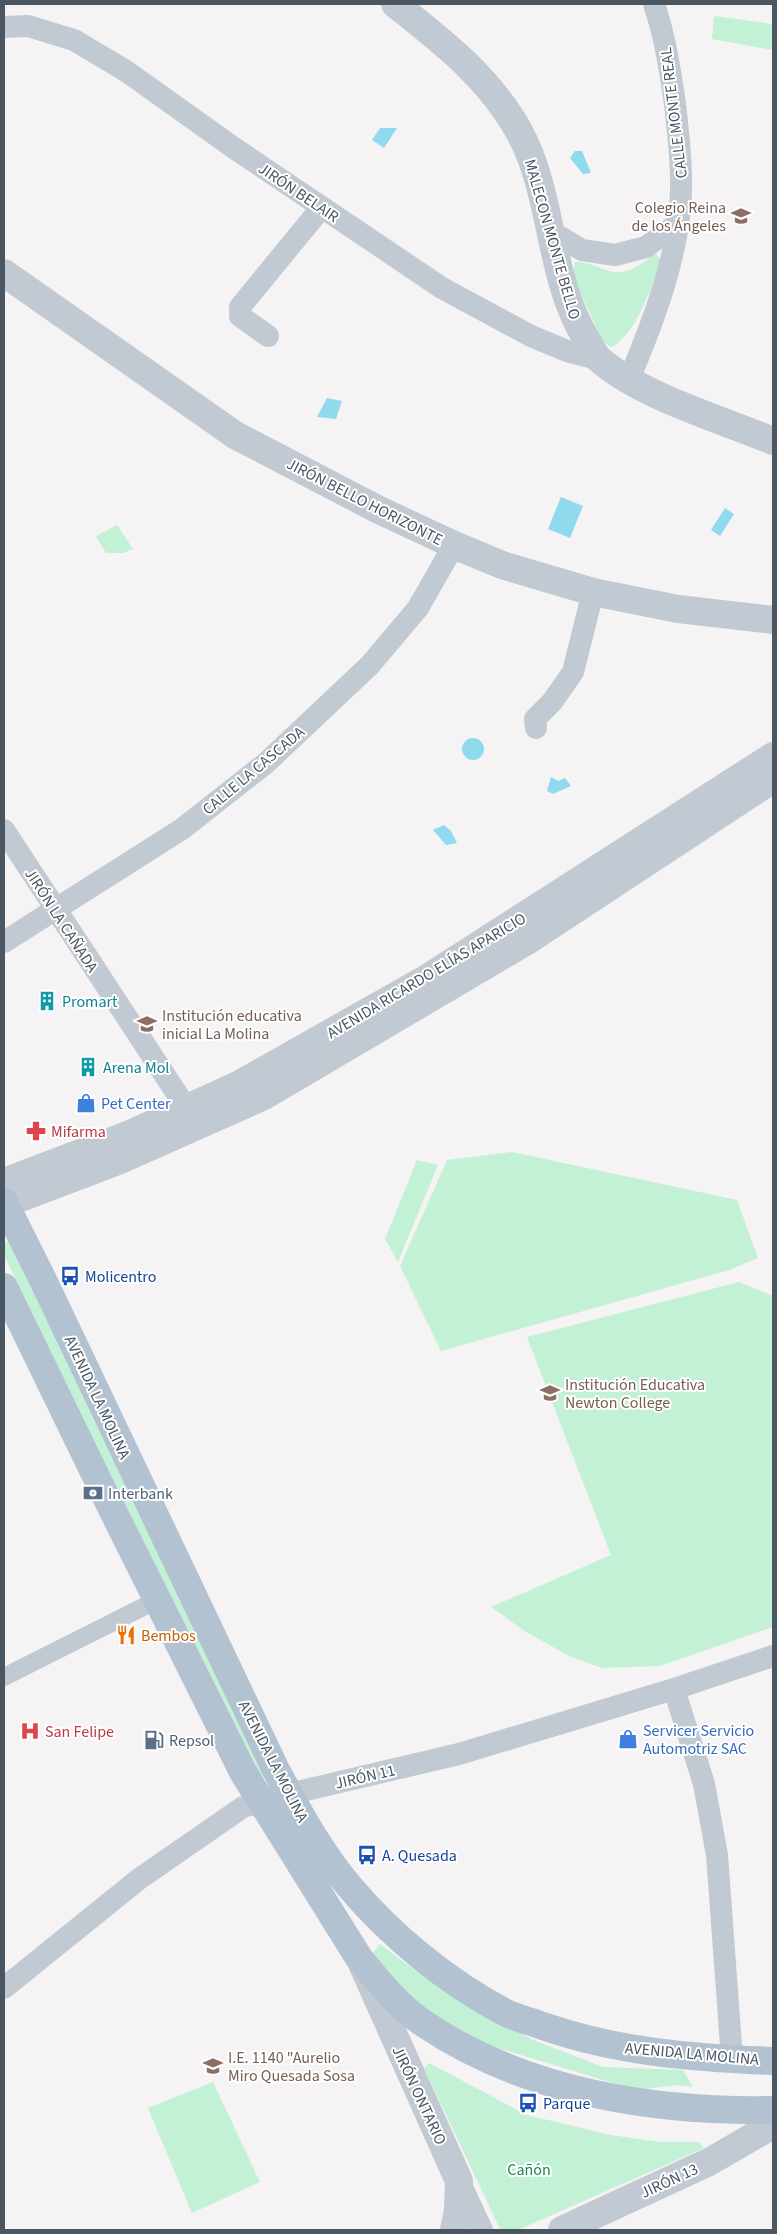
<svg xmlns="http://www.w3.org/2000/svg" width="777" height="2234" viewBox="0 0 777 2234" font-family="'Source Sans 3',sans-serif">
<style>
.green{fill:#c3f1d5}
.water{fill:#90daee}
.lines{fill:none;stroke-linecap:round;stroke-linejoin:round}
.pedestrian{stroke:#c1cad2;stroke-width:18}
.minor{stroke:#c1cad2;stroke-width:22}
.tertiary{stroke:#c1cad2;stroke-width:28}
.primary{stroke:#b3c2d1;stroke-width:28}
.labels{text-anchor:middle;stroke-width:4;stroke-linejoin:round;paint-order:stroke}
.street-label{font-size:16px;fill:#4a5661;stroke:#fff}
.education-label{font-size:16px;fill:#785e54;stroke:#fff;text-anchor:start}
.culture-label{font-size:16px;fill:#0d838f;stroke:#fff;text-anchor:start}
.shop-label{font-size:16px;fill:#366cbe;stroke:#fff;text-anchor:start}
.health-label{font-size:16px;fill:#be3a42;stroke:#fff;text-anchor:start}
.transit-label{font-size:16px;fill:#164399;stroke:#fff;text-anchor:start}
.service-label{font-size:16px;fill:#4e5e75;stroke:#fff;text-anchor:start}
.food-label{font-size:16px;fill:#c56008;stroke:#fff;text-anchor:start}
.park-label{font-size:16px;fill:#17864f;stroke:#fff}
</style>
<rect width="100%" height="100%" fill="#f5f3f3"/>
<!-- green -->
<path class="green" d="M714,16L773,24V50L712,39Z
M655,253L662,261C649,290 639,330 612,347L604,343L573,277L575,262C591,262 599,269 613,272C628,275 645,262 655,253Z
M117,525L133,549L123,553H106L96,536Z
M512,1152L737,1200L758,1258L729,1270L441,1351L400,1266L447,1160Z
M417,1160L438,1165L398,1262L385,1239Z
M10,1240L91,1414L267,1777L258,1779L4,1255V1244Z
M739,1282L773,1296V1627L660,1666L602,1668L571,1657L526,1632L491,1607L611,1555L527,1337Z
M380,1944L413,1969L531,2039L603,2067L683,2070L693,2087L677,2085L636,2090L478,2042L417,2007L384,1973L373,1953Z
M429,2063L527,2115L611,2135L659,2142H699L704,2148L518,2230L500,2229L424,2068Z
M213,2082L260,2182L192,2213L148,2108Z"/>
<!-- water -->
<path class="water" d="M380,128H397L384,148L372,140Z
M575,151H582L591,173L583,174L570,158Z
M327,398L342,401L336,419L317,417Z
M561,497L583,506L570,538L548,529Z
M725,508L734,514L720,536L711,530Z
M462 749a11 11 0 1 1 22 0a11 11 0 1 1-22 0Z
M551,777L558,781L565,778L571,786L553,794L547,791Z
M444,825L451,831L457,843L446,845L433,830Z"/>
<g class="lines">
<!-- pedestrian -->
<path class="pedestrian" d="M4,1677L157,1600"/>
<!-- minor -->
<path class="minor" d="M4,27L28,26L74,40L126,71L234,148L442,288L531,336L567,351L598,359
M550,231L582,250L615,255L646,247L677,224
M268,336L240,316V307L322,207
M629,379C653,323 680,252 681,190C682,161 678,132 675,104C670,70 665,36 654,4
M536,728L535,719L552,702L573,672L593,592
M4,830L187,1109
M4,942L182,829L266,763L370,665L418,608L454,545
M674,1689L704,1784L717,1855L732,2059
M4,1988L139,1879L243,1807L289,1794L459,1754L674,1689L773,1656
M459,2181L482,2230"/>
<!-- tertiary -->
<path class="tertiary" d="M395,4C443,42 490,78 520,133C554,197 548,278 587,340C591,346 594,355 599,359C638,395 723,420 773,441
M4,273L235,435L377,509L454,545L502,565L593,592L678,609L773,620
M4,1182L130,1134L238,1085L424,980L773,756
M5,1204L118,1161L264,1096L527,941L773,779
M363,1966L459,2181L458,2210L454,2230
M562,2230L709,2162L773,2125"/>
<!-- primary -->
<path class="primary" d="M4,1202L44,1282L275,1768C297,1809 319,1851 349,1886C391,1936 446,1981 504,2012C516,2018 530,2021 543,2026C617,2052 695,2058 773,2061
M4,1287L108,1501L243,1772L359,1958C378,1981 398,2006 423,2023C524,2092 653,2112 773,2110"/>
</g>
<!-- icons -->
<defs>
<symbol id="school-bare" viewBox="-9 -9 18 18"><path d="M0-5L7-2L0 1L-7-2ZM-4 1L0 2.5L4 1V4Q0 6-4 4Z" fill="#8d6e63" stroke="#fff" stroke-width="2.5" paint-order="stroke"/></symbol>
<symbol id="building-bare" viewBox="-9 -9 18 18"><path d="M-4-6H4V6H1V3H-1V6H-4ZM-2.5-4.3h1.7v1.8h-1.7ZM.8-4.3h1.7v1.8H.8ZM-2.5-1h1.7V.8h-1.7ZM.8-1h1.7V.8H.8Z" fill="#0f9aa8" stroke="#fff" stroke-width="2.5" paint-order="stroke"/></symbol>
<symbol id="shop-bare" viewBox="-9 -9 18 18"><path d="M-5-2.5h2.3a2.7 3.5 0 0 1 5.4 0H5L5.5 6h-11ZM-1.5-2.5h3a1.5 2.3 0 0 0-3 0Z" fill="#3f7fe0" stroke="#fff" stroke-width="2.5" paint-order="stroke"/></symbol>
<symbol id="pharmacy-bare" viewBox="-9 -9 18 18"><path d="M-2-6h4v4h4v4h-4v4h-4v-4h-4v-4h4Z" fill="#e0444e" stroke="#fff" stroke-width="2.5" paint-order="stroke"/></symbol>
<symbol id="bus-bare" viewBox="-9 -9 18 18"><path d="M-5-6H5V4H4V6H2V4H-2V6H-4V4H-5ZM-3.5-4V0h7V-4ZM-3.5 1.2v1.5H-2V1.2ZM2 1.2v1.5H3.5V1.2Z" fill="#1a4fb4" stroke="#fff" stroke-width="2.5" paint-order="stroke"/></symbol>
<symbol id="bank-bare" viewBox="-9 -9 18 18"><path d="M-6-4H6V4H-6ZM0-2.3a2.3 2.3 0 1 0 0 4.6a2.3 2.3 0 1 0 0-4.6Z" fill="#5c6f8a" stroke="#fff" stroke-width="2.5" paint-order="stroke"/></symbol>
<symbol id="restaurant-bare" viewBox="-9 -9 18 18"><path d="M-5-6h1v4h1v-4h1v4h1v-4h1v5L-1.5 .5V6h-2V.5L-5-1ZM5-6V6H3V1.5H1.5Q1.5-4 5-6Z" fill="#e8710a" stroke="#fff" stroke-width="2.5" paint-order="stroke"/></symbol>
<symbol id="hospital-bare" viewBox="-9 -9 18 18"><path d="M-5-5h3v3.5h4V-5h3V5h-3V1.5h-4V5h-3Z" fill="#e0444e" stroke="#fff" stroke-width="2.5" paint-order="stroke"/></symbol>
<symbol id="fuel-bare" viewBox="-9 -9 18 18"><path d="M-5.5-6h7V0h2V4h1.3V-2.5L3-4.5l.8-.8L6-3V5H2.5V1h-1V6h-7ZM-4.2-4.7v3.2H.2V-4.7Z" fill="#5c6f8a" stroke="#fff" stroke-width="2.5" paint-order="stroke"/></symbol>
</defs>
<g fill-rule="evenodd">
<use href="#school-bare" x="727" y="202" width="28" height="28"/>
<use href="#building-bare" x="33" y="987" width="28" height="28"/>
<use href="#school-bare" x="133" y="1010" width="28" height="28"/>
<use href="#building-bare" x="74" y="1053" width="28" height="28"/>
<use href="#shop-bare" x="72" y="1089" width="28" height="28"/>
<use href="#pharmacy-bare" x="22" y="1117" width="28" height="28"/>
<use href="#bus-bare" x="56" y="1262" width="28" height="28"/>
<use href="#school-bare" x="536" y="1379" width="28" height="28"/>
<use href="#bank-bare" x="79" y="1479" width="28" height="28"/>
<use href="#restaurant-bare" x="112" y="1621" width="28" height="28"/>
<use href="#hospital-bare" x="16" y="1717" width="28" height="28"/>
<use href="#shop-bare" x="614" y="1725" width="28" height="28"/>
<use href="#fuel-bare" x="140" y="1726" width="28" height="28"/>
<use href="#bus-bare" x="353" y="1841" width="28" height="28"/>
<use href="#school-bare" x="199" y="2052" width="28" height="28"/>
<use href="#bus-bare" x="514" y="2089" width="28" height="28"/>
</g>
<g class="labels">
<!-- street labels -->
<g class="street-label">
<text transform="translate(673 113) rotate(-97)" y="6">CALLE MONTE REAL</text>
<text transform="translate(299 192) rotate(34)" y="6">JIRÓN BELAIR</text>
<text transform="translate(553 239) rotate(74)" y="6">MALECON MONTE BELLO</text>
<text transform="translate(365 501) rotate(27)" y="6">JIRÓN BELLO HORIZONTE</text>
<text transform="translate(253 770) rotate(-40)" y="6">CALLE LA CASCADA</text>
<text transform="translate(62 920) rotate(57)" y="6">JIRÓN LA CAÑADA</text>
<text transform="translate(426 975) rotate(-31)" y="6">AVENIDA RICARDO ELÍAS APARICIO</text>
<text transform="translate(98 1397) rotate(65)" y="6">AVENIDA LA MOLINA</text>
<text transform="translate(274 1761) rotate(63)" y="6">AVENIDA LA MOLINA</text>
<text transform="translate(365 1776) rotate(-13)" y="6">JIRÓN 11</text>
<text transform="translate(692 2053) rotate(5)" y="6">AVENIDA LA MOLINA</text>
<text transform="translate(420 2095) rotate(65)" y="6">JIRÓN ONTARIO</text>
<text transform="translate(669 2180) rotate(-25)" y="6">JIRÓN 13</text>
</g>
<!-- education labels -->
<g class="education-label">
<text x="726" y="213" text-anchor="end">Colegio Reina<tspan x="726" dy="18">de los Ángeles</tspan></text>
<text x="162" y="1021">Institución educativa<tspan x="162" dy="18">inicial La Molina</tspan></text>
<text x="565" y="1390">Institución Educativa<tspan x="565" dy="18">Newton College</tspan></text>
<text x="228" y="2063">I.E. 1140 "Aurelio<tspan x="228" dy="18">Miro Quesada Sosa</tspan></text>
</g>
<!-- culture labels -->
<g class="culture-label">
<text x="62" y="1007">Promart</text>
<text x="103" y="1073">Arena Mol</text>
</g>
<!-- shop labels -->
<g class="shop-label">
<text x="101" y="1109">Pet Center</text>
<text x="643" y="1736">Servicer Servicio<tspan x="643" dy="18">Automotriz SAC</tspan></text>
</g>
<!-- health labels -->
<g class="health-label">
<text x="51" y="1137">Mifarma</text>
<text x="45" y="1737">San Felipe</text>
</g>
<!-- transit labels -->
<g class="transit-label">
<text x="85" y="1282">Molicentro</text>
<text x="382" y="1861">A. Quesada</text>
<text x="543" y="2109">Parque</text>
</g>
<!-- service labels -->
<g class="service-label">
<text x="108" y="1499">Interbank</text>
<text x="169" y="1746">Repsol</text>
</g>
<!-- food labels -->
<g class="food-label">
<text x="141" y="1641">Bembos</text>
</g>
<!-- park labels -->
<g class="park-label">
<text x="529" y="2175">Cañón</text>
</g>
</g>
<!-- border -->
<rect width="777" height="2234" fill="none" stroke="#4a5661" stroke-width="10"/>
</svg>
